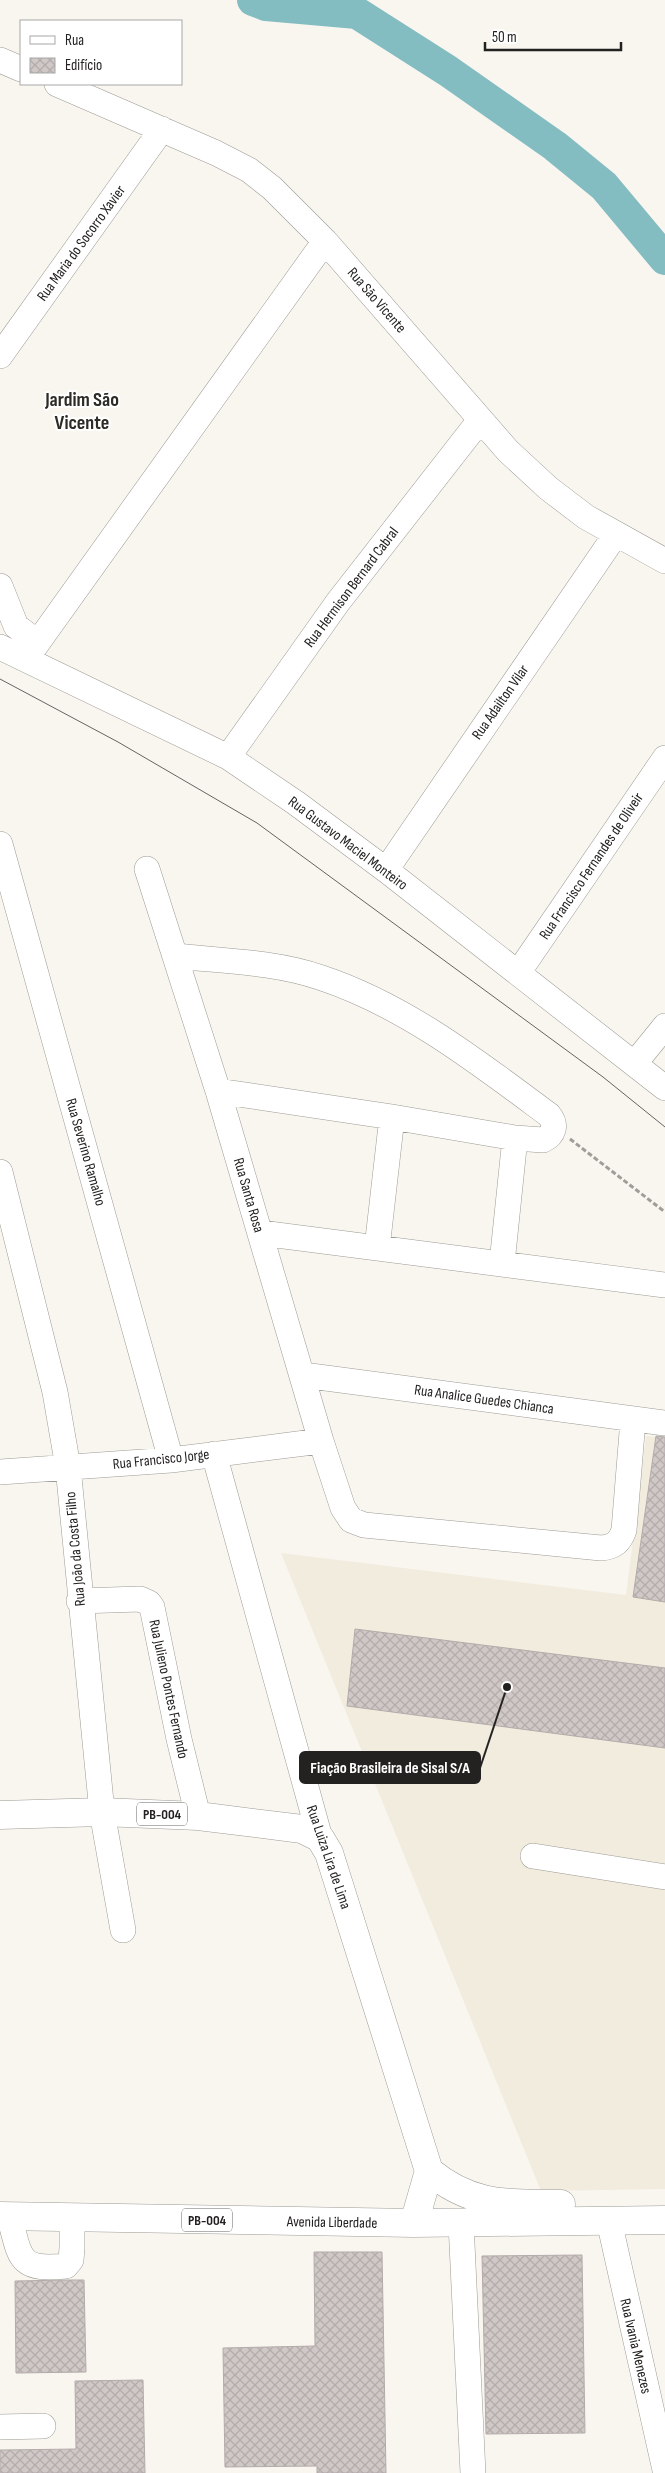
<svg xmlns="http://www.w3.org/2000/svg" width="665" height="2473" viewBox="0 0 665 2473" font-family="'Sofia Sans Condensed',sans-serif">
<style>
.built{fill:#f1ecde}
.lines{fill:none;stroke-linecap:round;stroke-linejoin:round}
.river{stroke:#83bcc1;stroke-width:32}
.building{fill:url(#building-cross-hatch);stroke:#b3abaa}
.minor-casing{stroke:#9d9b95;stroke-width:26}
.major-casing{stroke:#9d9b95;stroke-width:29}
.path{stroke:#a09e9a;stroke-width:3;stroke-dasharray:5 2.5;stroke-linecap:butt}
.minor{stroke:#fff;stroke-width:25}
.major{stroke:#fff;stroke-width:28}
.tram{stroke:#656461;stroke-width:1}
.labels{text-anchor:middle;stroke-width:4;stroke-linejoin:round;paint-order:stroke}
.shield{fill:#fff;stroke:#656463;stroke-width:1}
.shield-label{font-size:14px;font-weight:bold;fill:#232220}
.street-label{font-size:15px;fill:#232220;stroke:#fff}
.district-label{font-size:20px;font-weight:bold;fill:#2d2b26;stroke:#fff}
.leader{fill:none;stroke:#232220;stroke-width:2}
.callout-dot{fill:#232220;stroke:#fff;stroke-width:2}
.callout{fill:#232220;stroke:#232220;stroke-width:2}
.callout-label{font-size:16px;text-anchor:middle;font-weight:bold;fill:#fff}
</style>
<defs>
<pattern id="building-cross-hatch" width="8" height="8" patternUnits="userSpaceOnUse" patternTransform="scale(1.25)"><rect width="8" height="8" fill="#d0c8c7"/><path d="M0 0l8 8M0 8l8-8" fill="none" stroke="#b2acab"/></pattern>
</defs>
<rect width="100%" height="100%" fill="#f9f6f0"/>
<!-- built -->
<path class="built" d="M646,1436L665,1438V2189L541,2191L281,1553L626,1595Z"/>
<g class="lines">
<!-- river -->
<path class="river" d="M253,0L266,5L357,13L448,71L555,146L604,186L665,259"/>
</g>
<!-- building -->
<path class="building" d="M656,1436L665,1437V1602L633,1597Z
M355,1629L665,1668V1748L347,1706Z
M314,2252H382L386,2473H317V2466L225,2467L223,2348L315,2346Z
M582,2255L585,2433L486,2434L482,2256Z
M68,2280H84L86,2372L16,2373L15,2281Z
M143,2380L145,2473H0V2450L76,2449L75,2381Z"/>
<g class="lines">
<defs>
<path id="minor" d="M0,60L21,69
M57,84L216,153L249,170L272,188L325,241L508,451L548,488L586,517L665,561
M0,356L162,129
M0,586L16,626L37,642
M0,647L228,757L296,803L386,870L665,1088
M26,659L325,241
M228,757L338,602L480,420
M0,844L171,1460
M147,869L218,1091L321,1441L343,1508L351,1520L364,1525L601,1548C614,1547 620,1542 624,1530L633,1420
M386,870L616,534
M175,956C224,961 276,962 322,978C406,1006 479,1063 549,1115C557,1125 554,1135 543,1140L515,1138L392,1117L218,1091
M518,973L665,758
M635,1063L665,1026
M0,1172L55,1392L68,1467L102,1812L123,1930
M261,1233L665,1285
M377,1248L392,1117
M502,1263L515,1138
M303,1375L665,1423
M214,1454L320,1838
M0,1472L171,1460L321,1441
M79,1601L140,1599L149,1603L152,1607L179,1739L198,1816
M533,1856L665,1877
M9,2216C21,2258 17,2271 66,2266L71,2260L72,2248V2217
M609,2221L665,2470
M461,2223L473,2473
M0,2427L43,2426"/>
<path id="major" d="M0,1815L102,1812L198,1816L302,1829L320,1838L329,1853L429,2171
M429,2171C473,2207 507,2203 561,2204
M0,2216L414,2223L665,2220
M414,2223L429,2171"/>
</defs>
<!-- minor casing -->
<use href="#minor" class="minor-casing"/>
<!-- major casing -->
<use href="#major" class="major-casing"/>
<!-- path -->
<path class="path" d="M570,1139L665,1212"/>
<!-- minor -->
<use href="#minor" class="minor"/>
<!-- major -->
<use href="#major" class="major"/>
<!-- tram -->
<path class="tram" d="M0,679L118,742L257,823L603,1077L665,1127"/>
</g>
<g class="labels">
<!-- shield labels -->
<g class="shield">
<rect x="137" y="1802.5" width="50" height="23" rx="4"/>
<rect x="182" y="2208.5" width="50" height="23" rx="4"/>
</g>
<g class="shield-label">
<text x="162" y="1819">PB-004</text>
<text x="207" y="2225">PB-004</text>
</g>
<!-- street labels -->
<g class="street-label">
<text transform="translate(81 243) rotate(-54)" y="5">Rua Maria do Socorro Xavier</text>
<text transform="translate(377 300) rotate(49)" y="5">Rua São Vicente</text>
<text transform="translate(351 587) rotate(-53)" y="5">Rua Hermison Bernard Cabral</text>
<text transform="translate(500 702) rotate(-55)" y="5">Rua Adailton Vilar</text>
<text transform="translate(348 843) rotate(37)" y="5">Rua Gustavo Maciel Monteiro</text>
<text transform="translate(591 866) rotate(-56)" y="5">Rua Francisco Fernandes de Oliveir</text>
<text transform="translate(86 1152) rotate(74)" y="5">Rua Severino Ramalho</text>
<text transform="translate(249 1195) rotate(74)" y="5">Rua Santa Rosa</text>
<text transform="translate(484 1399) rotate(8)" y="5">Rua Analice Guedes Chianca</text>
<text transform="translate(161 1459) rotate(-6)" y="5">Rua Francisco Jorge</text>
<text transform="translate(75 1549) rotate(-95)" y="5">Rua João da Costa Filho</text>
<text transform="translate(169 1689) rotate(78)" y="5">Rua Julieno Pontes Fernando</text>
<text transform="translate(329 1857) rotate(71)" y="5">Rua Luiza Lira de Lima</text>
<text transform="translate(332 2222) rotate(1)" y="5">Avenida Liberdade</text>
<text transform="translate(636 2346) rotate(77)" y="5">Rua Ivania Menezes</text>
</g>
<!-- district labels -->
<g class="district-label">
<text x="82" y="406">Jardim São<tspan x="82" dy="23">Vicente</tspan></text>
</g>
</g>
<!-- callouts -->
<path class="leader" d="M507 1687L480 1768"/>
<circle class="callout-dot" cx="507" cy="1687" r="5"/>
<rect class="callout" x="300" y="1752" width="180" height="31" rx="5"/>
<g class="callout-label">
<text x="390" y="1773">Fiação Brasileira de Sisal S/A</text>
</g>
<!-- legend -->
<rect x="20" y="20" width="162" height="65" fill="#ffffff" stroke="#a7a7a6"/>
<rect x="30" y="36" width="25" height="8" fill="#ffffff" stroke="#a7a7a6"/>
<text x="65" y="45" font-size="15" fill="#232220">Rua</text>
<rect x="30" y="58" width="25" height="15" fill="url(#building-cross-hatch)" stroke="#a7a7a6"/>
<text x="65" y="70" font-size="15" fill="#232220">Edifício</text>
<!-- scale -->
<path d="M485 42v8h136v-8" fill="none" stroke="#232220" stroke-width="2.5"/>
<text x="492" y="42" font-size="15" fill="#232220" stroke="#ffffff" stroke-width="4" paint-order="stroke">50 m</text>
</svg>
